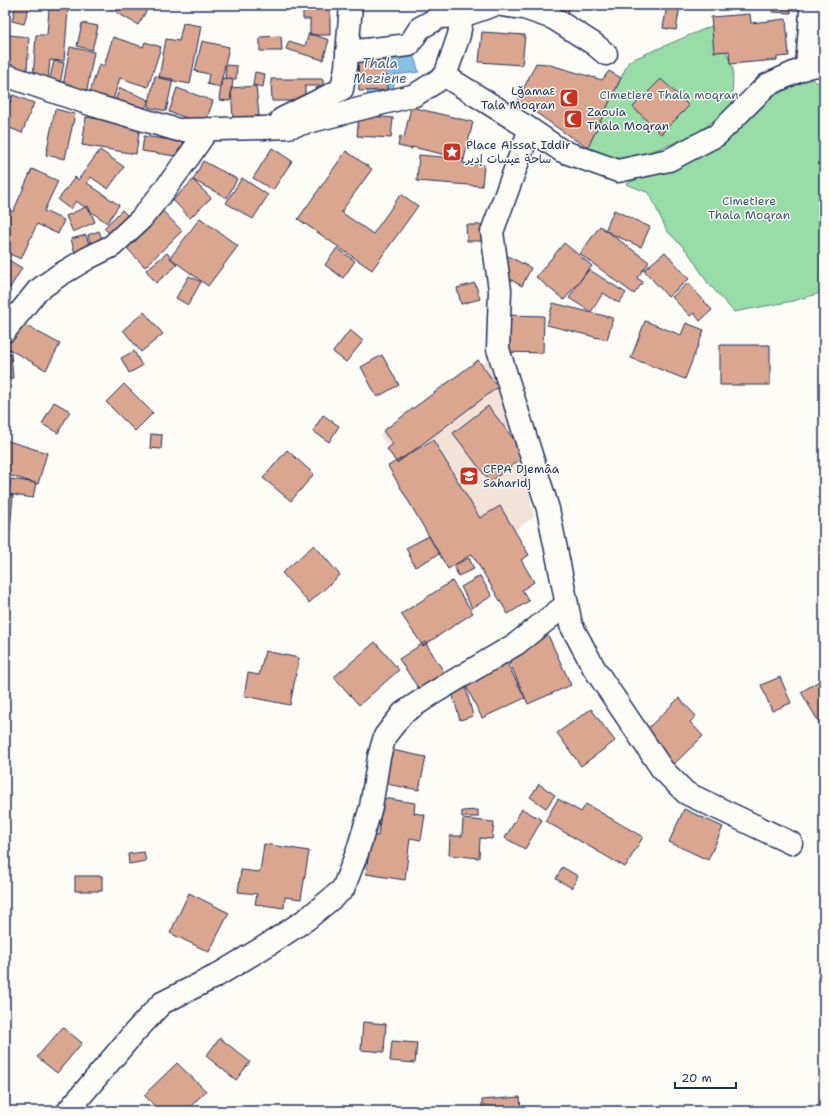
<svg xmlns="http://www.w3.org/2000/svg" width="829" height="1116" viewBox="0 0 829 1116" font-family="'Shantell Sans','Playpen Sans Arabic',sans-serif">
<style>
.built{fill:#f3e2d8}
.green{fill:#98dca7;stroke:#5a8682}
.water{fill:#88bfe6;stroke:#5c85b0}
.building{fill:#dba690;stroke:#1b2f5e}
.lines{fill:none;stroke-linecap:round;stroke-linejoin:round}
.minor-casing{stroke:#1b2f5e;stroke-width:25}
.minor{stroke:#fdfcf7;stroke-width:22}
.labels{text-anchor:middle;stroke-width:3;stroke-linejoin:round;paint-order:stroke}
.poi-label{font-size:12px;fill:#1b2f5e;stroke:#fdfcf7;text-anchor:start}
.park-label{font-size:12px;fill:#3a5a70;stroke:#fdfcf7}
.water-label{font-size:13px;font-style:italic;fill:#3c5a87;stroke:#fdfcf7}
</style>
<rect width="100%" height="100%" fill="#fdfcf7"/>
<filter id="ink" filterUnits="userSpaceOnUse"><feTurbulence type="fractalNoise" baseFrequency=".025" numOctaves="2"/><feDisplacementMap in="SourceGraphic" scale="8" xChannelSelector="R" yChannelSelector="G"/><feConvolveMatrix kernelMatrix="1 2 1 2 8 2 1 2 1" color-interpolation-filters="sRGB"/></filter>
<g filter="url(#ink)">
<!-- built -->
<path class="built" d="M487,360L511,397L534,517L475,558L380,435Z"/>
<!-- green -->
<path class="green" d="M723,21L724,46L733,69L732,104L718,117L695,135L634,158L611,159L588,147L629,61Z
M811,79L824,86V292L793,301L734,312L707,282L688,252L667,231L649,193L626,184L680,159L781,83Z"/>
<!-- water -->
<path class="water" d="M412,51L419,72L394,75V90L368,96L363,59Z"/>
<!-- building -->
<path class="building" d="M5,5H12L9,17L5,16Z
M16,5H29L24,24L12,21Z
M113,5H150L138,25L111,9Z
M303,5H330V35H310V19H303Z
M551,5H570L566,22L548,18Z
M667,5L680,6L676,30L663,28Z
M773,5H792L791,13L772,12Z
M49,9L68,10L64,61L50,60L48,80L33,79L36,35H47Z
M750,14L751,23L786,19L789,56L777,57V60L730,64L729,51L714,52L711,17Z
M817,20L824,22V39L812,36Z
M82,23L98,26L92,50L77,46Z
M183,23L201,26L190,84L159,78L166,39L179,41Z
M482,32L525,35L522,65L479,62Z
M309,33L329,40L323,60L286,49L289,41L305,46Z
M8,35L29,37L27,70L5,68Z
M281,36L282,51H260V37Z
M113,37L143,47L145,42L161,47L148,87L120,78L113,100L90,92L99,64L104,66Z
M202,41L229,47L220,87L207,84L209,74L195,71Z
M70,47L94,52L87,90L63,86Z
M386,55L387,90L359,91L358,56Z
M54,61L64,63L60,84L49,82Z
M536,63L547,64L602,80L609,71L621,78L588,147L572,138L518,100Z
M226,65L237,66L236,79L225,78Z
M255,72L265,74L263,87L253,85Z
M155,76L173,79L166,111L148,107Z
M222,78L233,80L230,101L219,100Z
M271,79H323V86H305V101H272Z
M661,79L689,106L661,134L633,107Z
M256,86L259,116L233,118L231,88Z
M120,88L149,100L143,113L115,101Z
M177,88L213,101L205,124L169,112Z
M5,93L12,96L5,112Z
M13,95L34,103L22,133L5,126V115Z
M411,107L473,122L464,159L412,147V149L398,146L400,136L404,138Z
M55,109L75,114L65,159L46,155Z
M359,115L393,118L391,138L357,136Z
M86,117L140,126L136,154L82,145Z
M144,136L184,142L182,157L142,151Z
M272,148L292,161L273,190L253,178Z
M100,150L124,167L108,189L91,177L87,183L119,205L107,223L76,201L70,209L58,200L75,177L78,180Z
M346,151L372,169L341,212L373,234L401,194L418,206L372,270L298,219Z
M419,155L464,159L463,163L484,165L482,186L417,181Z
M203,161L237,179L227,198L193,180Z
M32,169L58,181L44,211L64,220L58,234L37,224L21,259L5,252V215L8,209L13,212Z
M242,178L268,195L253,219L226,203Z
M193,180L211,198L190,218L173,200Z
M88,206L95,222L73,232L66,216Z
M158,206L182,231L145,267L121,242Z
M122,210L133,221L115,239L104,228Z
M614,210L650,227L641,247L605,231Z
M200,218L238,246L208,286L170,258Z
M466,225H485V241H467Z
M600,226L649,262L637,278L643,282L634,294L580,254Z
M99,231L103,241L91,245L88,235Z
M86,235L92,253L76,257L71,239Z
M564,243L592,266L564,300L536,277Z
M337,248L355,261L343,278L325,265Z
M665,252L689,279L668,297L644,270Z
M167,253L177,265L156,283L146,270Z
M508,256L531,268L522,286L499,273Z
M5,258L22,268L10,288L5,285Z
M588,269L626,293L619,303L603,293L591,312L569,298Z
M189,276L201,282L188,305L176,298Z
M475,283L480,299L461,304L457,288Z
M688,283L712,310L700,321L694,313L690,316L672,297Z
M553,303L613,318L607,340L547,325Z
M144,312L163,334L141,352L123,330Z
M507,315L544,316L543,353L505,352Z
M18,321L60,344L46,370L5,347V344Z
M645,321L681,335L686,323L704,330L685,379L631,358Z
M350,330L363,341L346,362L333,352Z
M720,345H770V385H720Z
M134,351L142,366L129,373L121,358Z
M11,354L13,378L5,379V355Z
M382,355L399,385L377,397L361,367Z
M478,360L498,387L397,463L387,449L393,444L383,431Z
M124,384L153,413L135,431L106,402Z
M54,402L70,411L58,433L42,424Z
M488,406L526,455L490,482L453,433Z
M323,415L339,426L329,442L313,431Z
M151,434L162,435L161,449L150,448Z
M5,440L47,453L38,484L5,474Z
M433,440L480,518L500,506L529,555L521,560L534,582L522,590L529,601L508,614L472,554L448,569L388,466Z
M287,450L314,474L291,501L263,478Z
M11,479L36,483L33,498L8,494Z
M5,494L13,495L10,532L5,531Z
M429,536L439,554L415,567L406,548Z
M314,545L340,575L309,603L282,573Z
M469,558L474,569L458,576L454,565Z
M480,576L492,596L472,608L461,587Z
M452,581L473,613L423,646L401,614Z
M547,633L571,685L528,704L505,652Z
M375,642L399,670L359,705L334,677Z
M425,642L444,672L419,689L399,659Z
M265,651L299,658L290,705L244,696L248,673L259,675Z
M507,663L525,698L482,718L465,684Z
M780,677L791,703L772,711L761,685Z
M824,678V721L820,724L801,692Z
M465,685L473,716L460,720L451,689Z
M679,698L696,716L690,722L703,736L672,766L642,734Z
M591,709L615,741L581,766L557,733Z
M387,749L426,757L419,790L381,783Z
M539,784L555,795L546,808L530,797Z
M383,798L415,803L414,813L425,815L421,840L410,838L405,880L366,874L371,835L378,836Z
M558,799L581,812L586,804L643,837L625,867L545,821Z
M522,809L542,820L525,849L505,838Z
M684,809L723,827L708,860L669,842Z
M478,810V817H462V811Z
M463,819L494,822L492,839L480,838L479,858L449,855L450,836H462Z
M264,844L309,851L301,899L285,897L284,908L255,904L257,894L238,892L241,870L260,872Z
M144,852L146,861L129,864L128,854Z
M562,867L578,876L572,888L556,879Z
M75,876H102V891H75Z
M189,893L229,913L209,952L170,933Z
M363,1022L386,1024L384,1052L361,1050Z
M63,1027L82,1043L57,1073L37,1057Z
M220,1038L250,1062L236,1080L206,1056Z
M392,1041L417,1043L415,1063L390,1061Z
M177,1063L206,1091L186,1111H160L144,1095Z
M520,1097L521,1111H482V1100Z
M455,1108L456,1111H429Z"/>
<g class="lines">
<defs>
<path id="minor" d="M502,5L524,8L553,18L594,44L606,54
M347,52L409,45L420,28L440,17L462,16L494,5
M807,67L811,11L812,5
M5,75L96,106L178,130L263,128L288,127L415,95L445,76L459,35L464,5
M445,76L530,129L562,151L618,171L669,160L717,135L767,85L807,67L824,64
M282,119L342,89L346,67L351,5
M530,129L492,232L500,290L498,349L548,509L571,625L594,668L662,769L686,793L791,843
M5,331L37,291L58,276L88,258L112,246L141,219L166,188L190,155L208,129
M68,1111L133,1034L162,1003L216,976L269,944L307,919L343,889L357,853L371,807L379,757L385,736L403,713L430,695L516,644L567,604"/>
</defs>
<!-- minor casing -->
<use href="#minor" class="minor-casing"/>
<!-- minor -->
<use href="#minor" class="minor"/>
</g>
</g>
<!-- icons -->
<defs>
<symbol id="mosque-square" viewBox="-11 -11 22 22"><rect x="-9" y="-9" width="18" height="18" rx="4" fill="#c8321e" stroke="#fdfcf7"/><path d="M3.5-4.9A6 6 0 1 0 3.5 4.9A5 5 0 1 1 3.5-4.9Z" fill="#fff"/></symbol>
<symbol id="sight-square" viewBox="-11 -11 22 22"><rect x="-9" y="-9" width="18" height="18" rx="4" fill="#c8321e" stroke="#fdfcf7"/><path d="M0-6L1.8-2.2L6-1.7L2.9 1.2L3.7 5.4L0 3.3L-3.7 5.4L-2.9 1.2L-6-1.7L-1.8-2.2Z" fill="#fff"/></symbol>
<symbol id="university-square" viewBox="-11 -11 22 22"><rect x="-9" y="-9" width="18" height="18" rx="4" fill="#c8321e" stroke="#fdfcf7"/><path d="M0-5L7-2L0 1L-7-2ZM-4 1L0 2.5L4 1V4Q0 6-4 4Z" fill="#fff"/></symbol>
</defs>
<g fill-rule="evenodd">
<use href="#mosque-square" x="558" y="87" width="22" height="22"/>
<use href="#mosque-square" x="562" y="108" width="22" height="22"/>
<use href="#sight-square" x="441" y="141" width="22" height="22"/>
<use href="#university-square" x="458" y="465" width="22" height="22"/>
</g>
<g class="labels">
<!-- poi labels -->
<g class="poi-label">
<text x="555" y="95" text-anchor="end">Lǧamaε<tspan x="555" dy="14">Tala Moqran</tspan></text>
<text x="587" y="116">Zaouia<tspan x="587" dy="14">Thala Moqran</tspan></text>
<text x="466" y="149">Place Aissat Iddir<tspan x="466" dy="14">ساحة عيسات إدير</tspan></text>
<text x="483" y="473">CFPA Djemâa<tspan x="483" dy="14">Saharidj</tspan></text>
</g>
<!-- park labels -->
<g class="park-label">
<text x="669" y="99">Cimetiere Thala moqran</text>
<text x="749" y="205">Cimetiere<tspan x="749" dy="14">Thala Moqran</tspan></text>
</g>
<!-- water labels -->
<g class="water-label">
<text x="380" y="68">Thala<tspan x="380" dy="15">Meziene</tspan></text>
</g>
</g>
<!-- margin -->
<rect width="829" height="1116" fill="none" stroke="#fdfcf7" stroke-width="20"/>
<rect x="10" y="10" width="809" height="1096" fill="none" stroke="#1b2f5e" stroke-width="1.5" filter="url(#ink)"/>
<!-- scale -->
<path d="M675 1082v6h61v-6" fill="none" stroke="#1b2f5e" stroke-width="2"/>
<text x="681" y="1082" font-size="12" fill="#1b2f5e" stroke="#fdfcf7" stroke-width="3" paint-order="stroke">20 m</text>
</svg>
